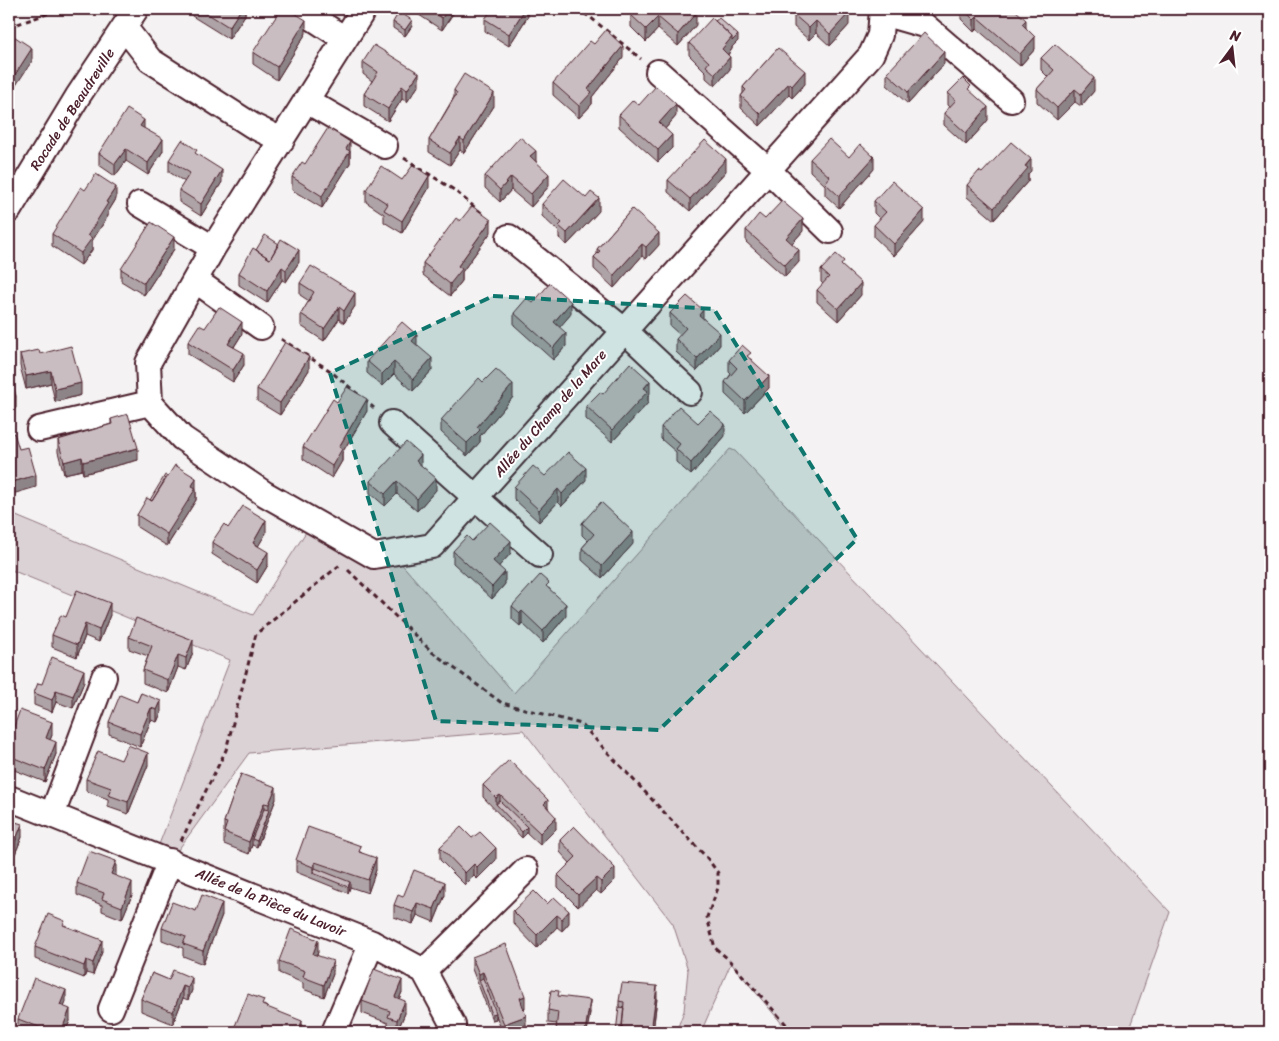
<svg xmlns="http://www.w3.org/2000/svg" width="1279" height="1041" viewBox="0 0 1279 1041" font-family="Sriracha,sans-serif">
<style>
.green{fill:#dbd2d5;stroke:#927880}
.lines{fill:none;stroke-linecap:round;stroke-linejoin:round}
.minor-casing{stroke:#4a1f2b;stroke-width:28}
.path{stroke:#4a1f2b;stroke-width:3;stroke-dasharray:5 4;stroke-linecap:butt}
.minor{stroke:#fff;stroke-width:24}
.wall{fill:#aea3a6;stroke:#4a1f2b}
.shaded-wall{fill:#8d8487;stroke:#4a1f2b}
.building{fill:#cabdc1;stroke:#4a1f2b}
.marked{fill:#0f766e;fill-opacity:0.2;stroke:#0f766e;stroke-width:4;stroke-dasharray:10 6;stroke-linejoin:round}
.labels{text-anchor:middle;stroke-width:4;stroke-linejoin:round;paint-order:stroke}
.street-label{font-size:14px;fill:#4a1f2b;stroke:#fff}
</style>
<rect width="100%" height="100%" fill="#f4f2f2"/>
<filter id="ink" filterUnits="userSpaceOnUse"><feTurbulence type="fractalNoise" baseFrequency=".02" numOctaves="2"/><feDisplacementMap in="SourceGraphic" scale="10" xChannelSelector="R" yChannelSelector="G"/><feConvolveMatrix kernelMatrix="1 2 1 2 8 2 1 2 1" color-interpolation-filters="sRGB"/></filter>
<g filter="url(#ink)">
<!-- green -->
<path class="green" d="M730,449L735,451L1170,912L1128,1032H789L731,963L701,1032H676L684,1011L688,970L673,924L523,730L249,753L170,861L155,855L230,660L9,569V513L253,615L313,521L392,553L514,693Z"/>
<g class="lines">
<defs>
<path id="minor" d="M299,9L345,39
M364,9L213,248L148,363L150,403L182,438L265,494L374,556L432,546L871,55L880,35L882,9
M882,13L924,25L1011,100
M125,28L150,60L253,126L282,140
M658,72L768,170L830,231
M307,101L385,146
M140,204L213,248
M9,210L78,96L136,9
M509,237L624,330L690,392
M195,280L261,327
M392,423L540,555
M39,429L150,403
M9,798L372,943L424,971L453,1025V1032
M52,815L104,677
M424,971L526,870
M111,1009L170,861
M334,1032L372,943"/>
</defs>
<!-- minor casing -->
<use href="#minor" class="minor-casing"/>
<!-- path -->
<path class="path" d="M576,9L590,17L641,59
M9,27L61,9
M404,158L454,190L484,215
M281,339L329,370L359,395
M364,399L374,408
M348,570L432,652L502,703L581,724L708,859L718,873V888L707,917L715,948L727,958L793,1032
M181,841L226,750L256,634L341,564"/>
<!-- minor -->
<use href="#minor" class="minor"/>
</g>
<!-- wall -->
<path class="wall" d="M192,9H245V15L229,39L192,16Z
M413,9H456L442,30L413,11Z
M485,9H528V16L509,46L485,31V19L489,14L485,11Z
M637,9L696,25L678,46L658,29L646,42L631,27V15Z
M961,9H1014L1026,28L1035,49L1020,66L977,29L974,32L961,19Z
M805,10L849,25L830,46L816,33L809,40L794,27V15Z
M393,22L412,26L405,36L393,28Z
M306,33L277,80L253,64V52Z
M738,41L732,47V49L728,55L730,69L715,86L706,78V72L689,55V43Z
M594,44L623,58L592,97V104L579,118L553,95V83Z
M778,48L805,84L792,98L789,95L760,126L741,108V96L743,93V87Z
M1041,58L1094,91L1081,106L1075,102L1057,120L1037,102V89L1048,77L1041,70Z
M363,62L419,85L407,102L402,99L388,121L364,106V94L372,81L363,74Z
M944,64L908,104L887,85V73Z
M454,90L494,106L464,153L460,150L450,165L429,152V140L454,97Z
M971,92L988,120L966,145L944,125V113L950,107L948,105V93Z
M639,105L676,116L665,129L672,148L658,162L619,127V115Z
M144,128L163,151L148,175L126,161L115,176L99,165V153Z
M350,151V163L322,208L292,190V177L305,164Z
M197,155L222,182L201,216L179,202V190L185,182L169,172V160Z
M849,157L874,169L839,208L825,195V185L810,171V159Z
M536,161L549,186L531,207L511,190L500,202L485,188V176Z
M726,171L690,211L668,192V180Z
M1031,171L1028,174V181L994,220L967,197V185L982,173Z
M402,180L429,188L402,233L384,222V214L366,202V190Z
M85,190L116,199L108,212V216L92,241V250L81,265L52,246V234Z
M874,201L924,222L894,256L874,237V225L880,219L874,213Z
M542,204L599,211L567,245L559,238V232L542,216Z
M632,209L659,245L646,259L642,256L614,288L594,269V257L597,254V249Z
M765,219L803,231L792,243L799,262L785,277L746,242V230Z
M460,221L491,232L462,272V281L450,296L423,275V263Z
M174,249L144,295L121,281V269Z
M256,250L299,262L286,282L282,280L267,303L239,285V273Z
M844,268L861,295L838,321L817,302V290L823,284L821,282V270Z
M300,283L355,306L344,323L339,319L324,341L301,326V314L309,301L300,295Z
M533,303L571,314L559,327L566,346L553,360L514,325V313Z
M670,313L703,318L720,345L697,371L676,352V339L680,335L670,326Z
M205,328L242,334L234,347L244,365L233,382L188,354V342Z
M417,345L432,370L413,391L394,374L382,386L367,373V361Z
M20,354H40L81,395L55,402L51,383L26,389L20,366Z
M751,359L769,388L745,413L725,394V382L731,374L729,372V360Z
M309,370L280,415L257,401V389Z
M483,382L513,397L480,436V442L467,456L441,432V420Z
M650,393L648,396V403L612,442L586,419V406L603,394Z
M337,402L367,411L342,453V461L332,478L303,459V447Z
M111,419L138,460L83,474L82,470L64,474L58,452V440L111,424Z
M698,423L725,436L691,475L676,462V452L661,439V427Z
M421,465L436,490L417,511L397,494L385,506L370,493V481Z
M545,476L586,480L562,506L558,502L539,522L514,499V487Z
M196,490V500L167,546L137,527V515L150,500Z
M582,523L633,544L602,578L582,560V548L588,541L582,535Z
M228,528L266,533L258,546L268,565L257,583L212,554V542Z
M472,541L511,553L499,566L505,584L492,599L453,563V551Z
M549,588L566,616L543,643L522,623L520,626L512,619V606Z
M110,615L99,642L85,636L77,657L52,647V635L66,617Z
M129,637L193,652L186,670L178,667L168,693L143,683V670L148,656L129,649Z
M84,682L73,708L56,702L52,712L34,705V693L42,684Z
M141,693L161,713L157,722L151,720L140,747L109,734V722L137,702Z
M52,735L50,740L56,754L45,782L9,768V740Z
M121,760L148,765L128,814L108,807V799L86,791V779Z
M241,774L276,799L257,847L252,845L249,854L224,844V822Z
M483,785L548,807L556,829L540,845L527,833L522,838L483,797Z
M9,820L22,837L15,854L10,852Z
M472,838L496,860L477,879L474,876L465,885L440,860V847Z
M560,840L615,880L601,894L596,890L578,907L558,887V875L570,863L560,852Z
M361,852L376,870L368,893L350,887L348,893L296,872V860Z
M116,874L115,876L132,895L122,919L102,911V905L77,895V883Z
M445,895L434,922L417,915L413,924L394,917V905L403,897Z
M547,904L569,923L562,931L557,927L537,948L513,923V911Z
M222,915L203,964L183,956V948L162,940V928Z
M65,925L102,952L93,975L86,973L84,978L35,959V947Z
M318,952L317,955L333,974L324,997L303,989V983L279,973V961Z
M472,957L525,1008L524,1009L526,1028L514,1032H502L496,1015V1019L492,1020L472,969Z
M152,973L192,990L188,1000L183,998L173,1024L141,1011V999Z
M402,992L399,999L405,1013L397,1032L388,1029V1023L362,1013V1001Z
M559,996L590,1012L587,1032H556L557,1024L548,1023V1010Z
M657,998L653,1032L619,1007V1001Z
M66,1002L64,1007L70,1021L65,1032H21L18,1031V1019Z
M264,1005L302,1032H235V1026Z"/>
<!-- shaded-wall -->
<path class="shaded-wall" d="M241,9H245V15L229,39V27Z
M448,9H456L442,30V18Z
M525,9H528V16L509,46V34Z
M696,13V25L678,46V34Z
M849,13V25L830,46V34Z
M658,17V29L646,42V29Z
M977,17V29L974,32V20Z
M306,20V33L277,80V67Z
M412,20V26L405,36V30Z
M1026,20V32L1022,24Z
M816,21V33L809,40V28Z
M738,35V41L732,47V49L722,61V49L732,37Z
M1035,37V49L1020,66V54Z
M623,46V58L592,97V104L579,118V106L588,89Z
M32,48V61L9,96V84Z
M944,52V64L908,104V92Z
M730,57V69L715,86V74Z
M805,71V84L792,98V86Z
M419,73V85L407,102V90Z
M1094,78V91L1081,106V94Z
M789,83V95L760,126V114Z
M402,86V99L388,121V109Z
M1075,89V102L1057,120V108Z
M494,93V106L464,153V141Z
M676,104V116L659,136V123Z
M988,107V120L966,145V133Z
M144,120V132L140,126Z
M672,135V148L658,162V150Z
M460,138V150L450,165V153Z
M163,139V151L148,175V163Z
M350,142V163L322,208V196L346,149Z
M126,149V161L115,176V164Z
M536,151V163L530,156Z
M874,157V169L839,208V196Z
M726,159V171L690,211V199Z
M1031,159V171L1028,174V181L994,220V208Z
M222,170V182L201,216V204Z
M549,174V186L531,207V194Z
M429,176V188L402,233V221Z
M511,177V190L500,202V190Z
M116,187V199L108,212V216L92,241V250L81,265V253L88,235L106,202Z
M599,198V211L567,245V233Z
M924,210V222L894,256V244Z
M803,219V231L786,250V238Z
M491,220V232L462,272V281L450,296V284L458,266Z
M659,233V245L646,259V247Z
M174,237V249L144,295V283Z
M642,244V256L614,288V275Z
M299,250V262L286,282V270Z
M799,250V262L785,277V265Z
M282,267V280L267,303V291Z
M861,283V295L838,321V309Z
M355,293V306L344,323V311Z
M571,302V314L554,334V322Z
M339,307V319L324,341V329Z
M703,310V322L699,315Z
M242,322V334L228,356V344Z
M566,333V346L553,360V348Z
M720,333V345L697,371V359Z
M417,335V348L412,341Z
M244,353V365L233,382V370Z
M309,357V370L280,415V403Z
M432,358V370L413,391V379Z
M394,362V374L382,386V374Z
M51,371V383L26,389V376Z
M769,376V388L745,413V401Z
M650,381V393L648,396V403L612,442V430Z
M81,383V395L55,402V389Z
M513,384V397L480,436V442L467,456V443L477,427Z
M16,396V408L9,410V398Z
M367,399V411L342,453V461L332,478V466L339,447Z
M725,424V436L691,475V463Z
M138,448V460L83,474V462Z
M421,455V467L416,461Z
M82,457V470L64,474V462Z
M586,468V480L562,506V494Z
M36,475V487L9,495V483Z
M196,478V500L167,546V534L192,486Z
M436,478V490L417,511V499Z
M397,481V494L385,506V494Z
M558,489V502L539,522V510Z
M266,520V533L253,555V543Z
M633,532V544L602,578V566Z
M511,541V553L493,573V561Z
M268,552V565L257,583V570Z
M505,572V584L492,599V587Z
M110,603V615L99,642V630Z
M566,604V616L543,643V631Z
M522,611V623L520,626V613Z
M85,624V636L77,657V645Z
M193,640V652L186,670V658Z
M178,655V667L168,693V680Z
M84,670V682L73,708V696Z
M56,690V702L52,712V700Z
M161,701V713L157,722V710Z
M151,708V720L140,747V734Z
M52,722V735L46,750V738Z
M56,742V754L45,782V770Z
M148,753V765L128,814V802Z
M276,787V799L257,847V841L269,810V804Z
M500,795V807L496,804V798Z
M548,800V812L544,804Z
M264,803V815L252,839V845L249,854V842Z
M556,817V829L540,845V833Z
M22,824V837L15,854V842Z
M527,827V833L522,838V832Z
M10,840V852L9,856V844Z
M496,848V860L477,879V867Z
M376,858V870L368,893V880Z
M116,861V874L111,886V874Z
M315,862V874L313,873V867Z
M474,864V876L465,885V873Z
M615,868V880L601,894V882Z
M596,878V890L578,907V895Z
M132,882V895L122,919V907Z
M350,882V888L348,893V887Z
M445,882V895L434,922V909Z
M222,903V915L203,964V951Z
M417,903V915L413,924V912Z
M569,911V923L562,931V919Z
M557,915V927L537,948V935Z
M102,940V952L93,975V963Z
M318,940V952L313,966V954Z
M86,960V973L84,978V966Z
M333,961V974L324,997V985Z
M483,972V984L479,980V974Z
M192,978V990L188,1000V988Z
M402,980V992L395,1009V997Z
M183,986V998L173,1024V1012Z
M657,986V998L653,1032H651Z
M66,990V1002L60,1017V1005Z
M525,996V1008L520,1010V998Z
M590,1000V1012L587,1032H585Z
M405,1001V1013L397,1032V1020Z
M70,1009V1021L65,1032H61Z
M496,1013V1019L492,1020V1014Z
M526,1016V1028L514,1032H504V1024Z
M302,1021V1032H298Z"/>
<!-- building -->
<path class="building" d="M200,9H241L229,27Z
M281,9H288L306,20L277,67L253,52Z
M428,9H448L442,18Z
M492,9H525L509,34L485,19Z
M637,9H691L696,13L678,34L658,17L646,29L631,15Z
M799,9H804L805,10L806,9H845L849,13L830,34L816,21L809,28L794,15Z
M963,9H1014L1026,20L1022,24L1035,37L1020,54L977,17L974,20Z
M399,12L412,20L405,30L393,22Z
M712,18L732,37L722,49L730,57L715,74L706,66L709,62L689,43Z
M719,18L738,35L732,41V37L715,21Z
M606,30L623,46L588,89L592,92L579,106L553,83L590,41L594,44Z
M9,33L32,48L9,84Z
M924,33L944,52L908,92L887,73Z
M1055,44L1094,78L1081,94L1075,89L1057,108L1037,89L1054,70L1041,58Z
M374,45L419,73L407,90L402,86L388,109L364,94L378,72L363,62Z
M778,48L805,71L792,86L789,83L760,114L741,96L746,90L743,87Z
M464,74L494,93L464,141L460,138L450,153L429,140L457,93L454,90Z
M963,78L971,86L968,89L988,107L966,133L944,113L956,100L948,93Z
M656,86L676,104L659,123L672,135L658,150L619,115L633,100L639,105Z
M127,109L144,120L140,126L163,139L148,163L126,149L115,164L99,153Z
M328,128L350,142L346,149L350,151L322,196L292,177L302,162L305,164Z
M520,137L536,151L530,156L549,174L531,194L511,177L500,190L485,176Z
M829,139L849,157L860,144L874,157L839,196L825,183L830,177L810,159Z
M182,140L197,150L195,153L222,170L201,204L179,190L190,173L169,160Z
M705,140L726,159L690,199L668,180Z
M1011,142L1031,159L1025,166L1028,168L994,208L967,185L979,171L982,173Z
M413,165L429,176L402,221L384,210L388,204L366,190L381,166L402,180Z
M96,174L116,187L106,202L108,203L88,235L92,238L81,253L52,234L81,187L85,190Z
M564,179L586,198L591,192L599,198L567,233L559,226L562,223L542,204Z
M892,181L924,210L894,244L874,225L886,212L874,201Z
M782,201L803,219L786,238L799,250L785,265L746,230L759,214L765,219Z
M472,206L491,220L458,266L462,269L450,284L423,263L456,218L460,221Z
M632,209L659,233L646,247L642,244L614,275L594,257L600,251L597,249Z
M151,222L174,237L144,283L121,269Z
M265,235L279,244L270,259L256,250Z
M281,239L299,250L286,270L282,267L267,291L239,273L253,248L270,259Z
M836,254L844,261L841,265L861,283L838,309L817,290L829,277L821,270Z
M311,266L355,293L344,311L339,307L324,329L301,314L314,292L300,283Z
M550,283L571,302L554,322L566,333L553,348L514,313L527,298L533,303Z
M687,296L703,310L699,315L720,333L697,359L676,339L686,328L670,313Z
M219,307L242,322L228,344L244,353L233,370L188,342L199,325L205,328Z
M402,322L417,335L412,341L432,358L413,379L394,362L382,374L367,361Z
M285,342L309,357L280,403L257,389Z
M742,345L751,353L747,356L769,376L745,401L725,382L737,368L729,360Z
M71,346L81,383L55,389L51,371L26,376L20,354L39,350L40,354Z
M630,363L650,381L644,388L648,391L612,430L586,406L600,392L603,394Z
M496,369L513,384L477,427L480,430L467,443L441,420L479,378L483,382Z
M9,373L16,396L9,398Z
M347,387L367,399L339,447L342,449L332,466L303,447L333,399L337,402Z
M679,406L698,423L710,411L725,424L691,463L676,449L680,444L661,427Z
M128,414L138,448L83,462L82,457L64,462L58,440L112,424L111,419Z
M14,433L19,449L28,447L36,475L9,483V435Z
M406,442L421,455L416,461L436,478L417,499L397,481L385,494L370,481Z
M568,452L586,468L562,494L558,489L539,510L514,487L533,466L545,476Z
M175,465L196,478L192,486L196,488L167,534L137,515L147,498L152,501Z
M165,475L167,476L152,501L150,500Z
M601,502L633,532L602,566L582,548L594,534L582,523Z
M243,506L266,520L253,543L268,552L257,570L212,542L224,524L228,528Z
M490,522L511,541L493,561L505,572L492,587L453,551L467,536L472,541Z
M540,575L549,583L546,586L566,604L543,631L522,611L520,613L512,606Z
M77,590L110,603L99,630L85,624L77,645L52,635L61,615L66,617Z
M136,618L193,640L186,658L178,655L168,680L143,670L152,646L129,637Z
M52,657L84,670L73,696L56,690L52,700L34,693L38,683L42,684Z
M141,693L161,701L157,710L151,708L140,734L109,722L120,695L137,702Z
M20,710L52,722L46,738L56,742L45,770L9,756V740Z
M128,745L148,753L128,802L108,795L111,788L86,779L98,751L121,760Z
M509,760L548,800L544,804L556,817L540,833L500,795L496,798L483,785Z
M241,774L276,787L269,804L264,803L249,842L224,832L227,823L224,822Z
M500,801L527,827L522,832L496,804Z
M264,809L269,810L257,841L252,839Z
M9,820L22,824L15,842L10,840L9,844Z
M574,826L615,868L601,882L596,878L578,895L558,875L576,857L560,840Z
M308,827L361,846L359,852L376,858L368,880L315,862L313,867L296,860Z
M461,827L472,838L480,832L496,848L477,867L474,864L465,873L440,847Z
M89,851L116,861L111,874L132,882L122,907L102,899L104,893L77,883Z
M315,868L350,882L348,887L313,873Z
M414,870L445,882L434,909L417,903L413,912L394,905L398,895L403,897Z
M534,891L547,904L554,897L569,911L562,919L557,915L537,935L513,911Z
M202,895L222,903L203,951L183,944L186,937L162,928L172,902L196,911Z
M48,914L65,921L63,925L102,940L93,963L86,960L84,966L35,947Z
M291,929L318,940L313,954L333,961L324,985L303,977L305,971L279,961Z
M506,944L525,996L520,998L526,1016L504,1024L483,972L479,974L472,957Z
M374,969L402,980L395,997L405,1001L397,1020L388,1017L390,1011L362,1001Z
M173,970L192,978L188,988L183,986L173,1012L141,999L152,973L169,980Z
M34,978L66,990L60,1005L70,1009L61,1032H52L18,1019Z
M483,978L496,1013L492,1014L479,980Z
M622,983L657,986L651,1032H622L624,1002L619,1001Z
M551,990L559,991L558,996L590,1000L585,1032H572L556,1030L558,1012L548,1010Z
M248,994L264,1000L262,1005L302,1021L298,1032H249L235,1026Z
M619,1007L624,1008L621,1032H616Z
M156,1028L167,1032H154Z"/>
</g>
<!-- marked area -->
<path class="marked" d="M493,296L714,309L857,539L659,730L436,721L330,373Z"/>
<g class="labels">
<!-- street labels -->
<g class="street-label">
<text transform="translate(72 109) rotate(-57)" y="5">Rocade de Beaudreville</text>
<text transform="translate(550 413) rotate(-49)" y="5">Allée du Champ de la Mare</text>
<text transform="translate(271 902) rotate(22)" y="5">Allée de la Pièce du Lavoir</text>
</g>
</g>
<!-- margin -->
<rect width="1279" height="1041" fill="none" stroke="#fff" stroke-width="30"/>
<rect x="15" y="15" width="1249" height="1011" fill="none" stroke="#4a1f2b" stroke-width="2" filter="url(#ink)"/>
<!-- north arrow -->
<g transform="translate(1232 48) rotate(15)" stroke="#ffffff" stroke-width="4" paint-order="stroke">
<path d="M0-4L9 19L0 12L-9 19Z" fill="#4a1f2b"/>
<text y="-8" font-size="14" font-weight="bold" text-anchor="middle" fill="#4a1f2b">N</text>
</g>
</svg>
